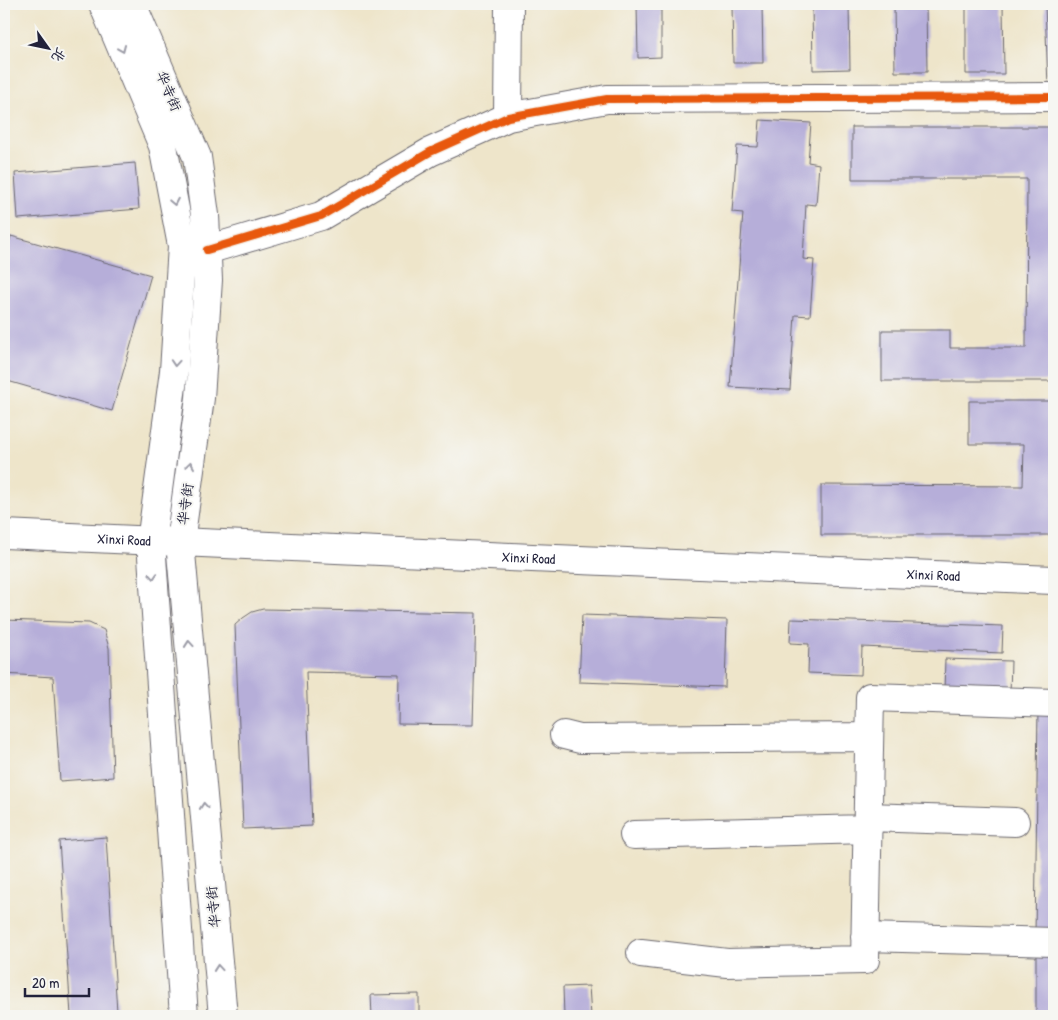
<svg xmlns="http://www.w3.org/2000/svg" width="1058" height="1020" viewBox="0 0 1058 1020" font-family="'Patrick Hand','LXGW WenKai TC',sans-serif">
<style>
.building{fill:#b6aed9}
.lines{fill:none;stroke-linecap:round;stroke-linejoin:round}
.minor-casing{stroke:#69666d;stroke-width:30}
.major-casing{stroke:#69666d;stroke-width:30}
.minor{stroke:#fff;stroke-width:28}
.major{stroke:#fff;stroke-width:28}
.cycleway-casing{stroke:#f6f6f2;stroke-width:11}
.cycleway{stroke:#e8590c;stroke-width:8}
.oneway{stroke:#9c9ca7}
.labels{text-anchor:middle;stroke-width:4;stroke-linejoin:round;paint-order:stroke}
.street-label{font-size:14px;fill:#22223b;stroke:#f6f6f2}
</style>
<rect width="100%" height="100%" fill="#f6f6f2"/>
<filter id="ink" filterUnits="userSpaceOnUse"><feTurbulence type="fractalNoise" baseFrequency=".02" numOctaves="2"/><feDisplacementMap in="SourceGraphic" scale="10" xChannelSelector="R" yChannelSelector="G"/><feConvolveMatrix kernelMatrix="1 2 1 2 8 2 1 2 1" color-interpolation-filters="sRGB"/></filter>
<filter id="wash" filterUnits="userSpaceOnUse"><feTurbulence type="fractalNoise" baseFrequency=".0096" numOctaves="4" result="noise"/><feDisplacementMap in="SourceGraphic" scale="20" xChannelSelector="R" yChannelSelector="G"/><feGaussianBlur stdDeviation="1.12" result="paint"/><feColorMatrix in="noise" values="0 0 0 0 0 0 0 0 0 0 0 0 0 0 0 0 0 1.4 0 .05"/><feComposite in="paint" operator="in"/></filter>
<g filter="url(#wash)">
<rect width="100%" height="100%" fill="#eee5ca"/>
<g id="blocks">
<!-- building -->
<path class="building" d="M637,4H661V57L638,58Z
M732,4H762L763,63H733Z
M812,4H849L850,69L813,70Z
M894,4H926L927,72H895Z
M966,4H1003L1004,74H966Z
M1045,4H1054V88H1048Z
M760,120L811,123L808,162L819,164L816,205L806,204L803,259L814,260L810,316L795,315L790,390L730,387L743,213L732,212L737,146L758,147Z
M852,127H1054V381H882V330H950V348H1026L1027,179H852Z
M135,163L139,209L18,219L15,173Z
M11,236L151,275L112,411L4,380V260Z
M969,401H1054V535H821V485L1023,486L1024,444H969Z
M263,609L476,613L473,725L398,724L399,674L306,672L312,826L243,829L235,625L243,618L252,612Z
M582,615L727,620L725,687L579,682Z
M791,619L1003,626L1002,653L862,647L861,675L808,673L809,644L790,643Z
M4,620L89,623L104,630L109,648L113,777L60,781L53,677L4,674Z
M945,659L1011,661L1010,694L944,691Z
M1038,709H1054V938L1035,937Z
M106,837L117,1012L71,1015L59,841Z
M1036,950H1054V1016H1036Z
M589,986L591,1016H564L563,987Z
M419,994V1016H372L371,995Z"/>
</g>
</g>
<g filter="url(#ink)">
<use href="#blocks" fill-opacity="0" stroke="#69666d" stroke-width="1"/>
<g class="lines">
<defs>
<path id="minor" d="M508,117L509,4
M207,250L321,216L430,152L508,117L607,99L1054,97
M564,735L580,739L869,737
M868,817L1015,822
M634,835L868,829
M865,937L1054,942
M641,953L727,963L865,960L870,697L1054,703"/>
<g id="major">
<path d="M103,4L163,146L182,246L174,371L151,542L184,1016"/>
<path d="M132,4L197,157L205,215L208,280L200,398L180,542L223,1016"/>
<path id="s1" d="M4,534L532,558L1054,580"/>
</g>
</defs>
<!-- minor casing -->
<use href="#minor" class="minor-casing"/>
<!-- major casing -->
<use href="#major" class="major-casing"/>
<!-- minor -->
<use href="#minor" class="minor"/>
<!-- major -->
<use href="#major" class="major"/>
<defs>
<path id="cycleway" d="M207,250L321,216L430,152L508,117L607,99L1054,97"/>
</defs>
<!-- cycleway casing -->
<use href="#cycleway" class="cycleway-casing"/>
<!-- cycleway -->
<use href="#cycleway" class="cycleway"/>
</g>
<!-- one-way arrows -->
<defs><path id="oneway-chevron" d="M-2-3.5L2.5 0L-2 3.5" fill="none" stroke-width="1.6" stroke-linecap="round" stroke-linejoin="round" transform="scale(1.25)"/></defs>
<g class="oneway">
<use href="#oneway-chevron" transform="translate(122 49) rotate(67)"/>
<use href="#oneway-chevron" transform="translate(174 202) rotate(79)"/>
<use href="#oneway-chevron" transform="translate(175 363) rotate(94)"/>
<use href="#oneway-chevron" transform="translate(190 465) rotate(-82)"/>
<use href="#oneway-chevron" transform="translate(153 576) rotate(86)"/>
<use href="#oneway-chevron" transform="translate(189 644) rotate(-95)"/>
<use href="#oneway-chevron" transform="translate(204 806) rotate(-95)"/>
<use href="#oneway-chevron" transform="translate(218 968) rotate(-95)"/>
</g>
</g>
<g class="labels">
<!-- street labels -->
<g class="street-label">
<text transform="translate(169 91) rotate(67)" y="5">华寺街</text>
<text transform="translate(185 504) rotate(-82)" y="5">华寺街</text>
<text dy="5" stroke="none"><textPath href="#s1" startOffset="120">Xinxi Road</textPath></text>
<text dy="5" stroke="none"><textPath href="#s1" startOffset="525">Xinxi Road</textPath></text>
<text dy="5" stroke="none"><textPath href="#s1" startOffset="930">Xinxi Road</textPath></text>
<text transform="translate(213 907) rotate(-95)" y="5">华寺街</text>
</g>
</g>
<!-- margin -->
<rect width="1058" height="1020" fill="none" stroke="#f6f6f2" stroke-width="20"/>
<!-- north arrow -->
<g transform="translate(48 48) rotate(123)" stroke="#f6f6f2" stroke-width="4" paint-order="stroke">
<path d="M0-4L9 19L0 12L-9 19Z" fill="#22223b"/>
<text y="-8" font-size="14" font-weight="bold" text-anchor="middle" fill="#22223b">北</text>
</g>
<!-- scale -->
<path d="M25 988v8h64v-8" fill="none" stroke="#22223b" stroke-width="2.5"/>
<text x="32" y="988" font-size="15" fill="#22223b" stroke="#f6f6f2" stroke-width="4" paint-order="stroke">20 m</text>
</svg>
